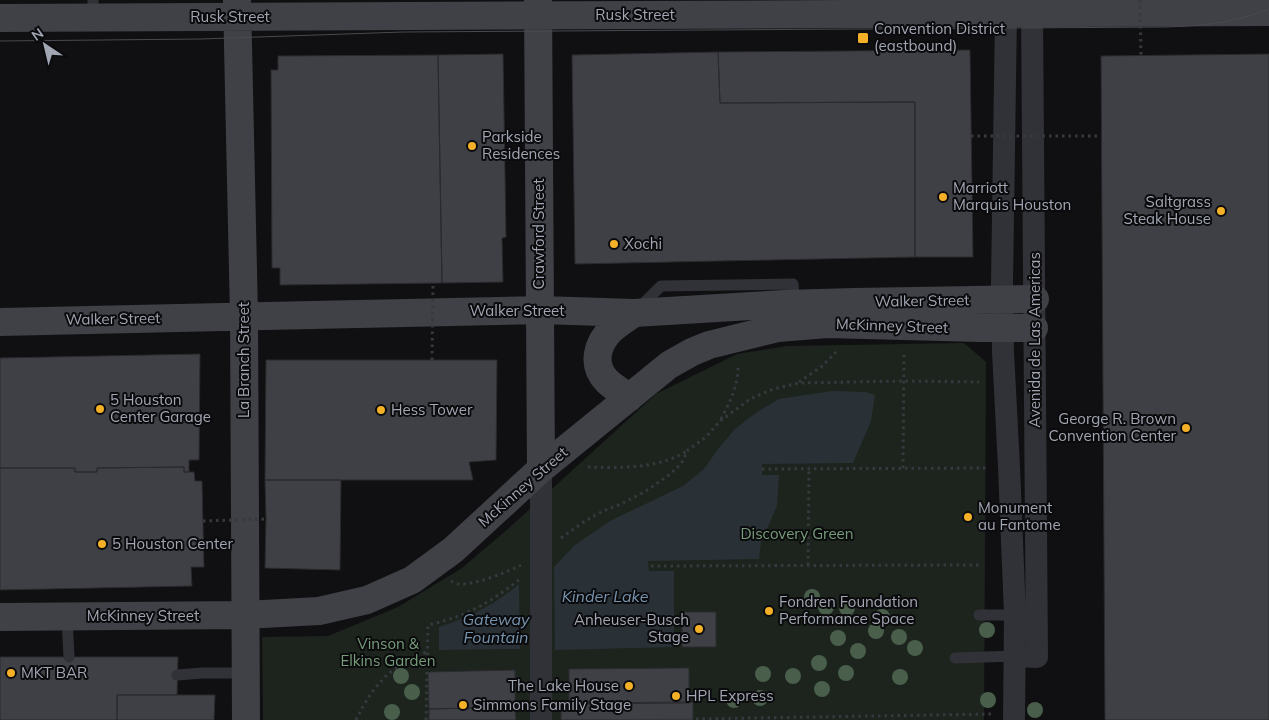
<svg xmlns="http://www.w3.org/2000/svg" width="1269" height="720" viewBox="0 0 1269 720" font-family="Mulish,sans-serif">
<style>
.green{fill:#1c241d}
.water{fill:#293137}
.building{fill:#3f4045;stroke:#2a2a2e}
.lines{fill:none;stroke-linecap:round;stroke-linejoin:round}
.path{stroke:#37393e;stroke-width:3;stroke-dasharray:2.5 4;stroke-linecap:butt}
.lane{stroke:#313237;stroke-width:11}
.street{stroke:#313237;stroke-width:22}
.secondary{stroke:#3f4147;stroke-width:28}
.tram{stroke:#484a50;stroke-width:1}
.path-bridge{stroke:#37393e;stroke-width:3;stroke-dasharray:2.5 4;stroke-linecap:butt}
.tree{fill:#495e4b}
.poi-dot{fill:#f4b026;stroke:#0b0b0d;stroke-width:2}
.labels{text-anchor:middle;stroke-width:4;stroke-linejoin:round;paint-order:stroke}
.street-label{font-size:15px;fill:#a1a6b3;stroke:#0b0b0d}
.poi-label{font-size:15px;fill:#a1a6b3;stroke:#0b0b0d;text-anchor:start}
.park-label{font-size:15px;fill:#779e7a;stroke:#0b0b0d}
.water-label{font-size:16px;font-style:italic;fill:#7794af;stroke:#0b0b0d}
</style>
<rect width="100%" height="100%" fill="#101012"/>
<!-- green -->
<path class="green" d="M964,343L986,362L984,720H263L262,637L328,636L398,607L462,568L509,528L656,394L737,354L787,346Z"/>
<!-- water -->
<path class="water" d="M832,391L866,392L875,395L871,421L853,463L762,464V475H779L777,506L761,542L759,559L648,561L649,571H674V647L555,650L554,567L575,545L610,521L683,486L704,469L718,449L735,429L757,412L779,399Z
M519,584L520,649L439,650V627C470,617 494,605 519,584Z"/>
<!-- building -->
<path class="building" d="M970,50L973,257H915V102L720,103L718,52Z
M718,52L720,103L915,102V257L575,264L572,55Z
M503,54L506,237L502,238L503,282L442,283L438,55Z
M1269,54V720H1105L1101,56Z
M438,55L442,283L280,285V268H272L271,70H278V56Z
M200,354L199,460H189V472H184V467L97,468V472H75V468H0V358Z
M266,360H497L496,460L469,462L473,480H265Z
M184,467V472H194L195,481H202L204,567H191L192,586L0,590V468H75V472H97V468Z
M265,480H341L340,570L265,568L266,519Z
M682,612H716V647H682Z
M0,657H178L177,695H117V720H0Z
M679,668H689V703L569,704V669Z
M515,670V707L429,709L428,672Z
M117,695H215L214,720H117Z
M693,702V720H561V703Z
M515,707L516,720H429V709Z"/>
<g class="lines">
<!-- path -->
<path class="path" d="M799,382L821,367L836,352
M721,419C730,402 739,384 738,364
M588,467C620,468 658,469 687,451
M903,468L904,352
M762,469L989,468
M561,538L585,521L603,511L619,505L646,491L669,475L681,464L688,450L706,437L719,422L750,399L773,389L799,383L904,381L979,382
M808,565L809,469
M651,566L979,565
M451,581C453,582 456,583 458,584C472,586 508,572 521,565
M356,720C373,685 390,666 427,652
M426,720L428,625C467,616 490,603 521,578
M631,720L995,714"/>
<!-- lane -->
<path class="lane" d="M93,0V18
M639,308L661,286L793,284L795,304
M979,615H1015
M67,617L69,657
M955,658L1015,656
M177,675L202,673H245"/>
<!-- street -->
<path class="street" d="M1006,14L1002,284L1003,352L1009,467L1015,615L1014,720
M541,469V720
M1015,656L1037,657L1032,13"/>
<!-- secondary -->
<path class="secondary" d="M237,0L244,316L246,720
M538,0L541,469
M0,18L1269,12
M0,322L540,310L634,313L785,304L854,302L1035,299
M629,398C622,392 613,387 607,381C591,365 597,343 612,329C619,323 627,318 634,313
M0,617L245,615L319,611L367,600L412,580L453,550L541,469L669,365L692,352L709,345L778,328L827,324L980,328H1034"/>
<!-- tram -->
<path class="tram" d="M0,41L201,39L403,32L1165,27C1201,26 1235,23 1269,9"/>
<!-- path-bridge -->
<path class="path-bridge" d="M1140,0L1141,56
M971,136H1101
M432,360L433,284
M203,521L266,519"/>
</g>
<!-- trees -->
<g class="tree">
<circle cx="812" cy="597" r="8"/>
<circle cx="826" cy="607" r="8"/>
<circle cx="847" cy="608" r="8"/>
<circle cx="882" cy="617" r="8"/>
<circle cx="987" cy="630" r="8"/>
<circle cx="876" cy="631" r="8"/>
<circle cx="899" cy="637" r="8"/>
<circle cx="838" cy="638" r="8"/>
<circle cx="915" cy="648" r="8"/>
<circle cx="858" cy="651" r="8"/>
<circle cx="819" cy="663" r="8"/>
<circle cx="846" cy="673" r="8"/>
<circle cx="763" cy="674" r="8"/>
<circle cx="401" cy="676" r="8"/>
<circle cx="793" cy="676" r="8"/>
<circle cx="900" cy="677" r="8"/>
<circle cx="822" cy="689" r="8"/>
<circle cx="412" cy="692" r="8"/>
<circle cx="760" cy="698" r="8"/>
<circle cx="734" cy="700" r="8"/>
<circle cx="988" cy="700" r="8"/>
<circle cx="1035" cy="710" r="8"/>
<circle cx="392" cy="712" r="8"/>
</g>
<!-- markers -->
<g class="poi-dot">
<rect x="857" y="32" width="12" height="12" rx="2.5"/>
<circle cx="472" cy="146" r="5"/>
<circle cx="943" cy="197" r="5"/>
<circle cx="1221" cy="211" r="5"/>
<circle cx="614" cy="244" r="5"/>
<circle cx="100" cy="409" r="5"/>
<circle cx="381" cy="410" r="5"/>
<circle cx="1186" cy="428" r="5"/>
<circle cx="968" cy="517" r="5"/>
<circle cx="102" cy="544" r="5"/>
<circle cx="769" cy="611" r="5"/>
<circle cx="699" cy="629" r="5"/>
<circle cx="11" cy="673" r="5"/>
<circle cx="629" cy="686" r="5"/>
<circle cx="676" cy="696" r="5"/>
<circle cx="463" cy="705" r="5"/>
</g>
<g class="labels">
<!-- street labels -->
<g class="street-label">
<text x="635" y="20">Rusk Street</text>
<text x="230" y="22">Rusk Street</text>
<text transform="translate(539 234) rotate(-90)" y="5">Crawford Street</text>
<text transform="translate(922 301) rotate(-1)" y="5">Walker Street</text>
<text x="517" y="316">Walker Street</text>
<text transform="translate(113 319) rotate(-1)" y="5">Walker Street</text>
<text transform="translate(892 326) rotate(2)" y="5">McKinney Street</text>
<text transform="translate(1035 340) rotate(-90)" y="5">Avenida de Las Americas</text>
<text transform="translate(244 360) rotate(-90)" y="5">La Branch Street</text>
<text transform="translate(523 487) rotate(-41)" y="5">McKinney Street</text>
<text x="143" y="621">McKinney Street</text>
</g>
<!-- poi labels -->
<g class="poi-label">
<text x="874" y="34">Convention District<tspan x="874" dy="17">(eastbound)</tspan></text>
<text x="482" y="142">Parkside<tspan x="482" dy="17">Residences</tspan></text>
<text x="953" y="193">Marriott<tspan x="953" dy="17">Marquis Houston</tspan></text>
<text x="1211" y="207" text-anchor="end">Saltgrass<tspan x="1211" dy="17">Steak House</tspan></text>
<text x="624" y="249">Xochi</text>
<text x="110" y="405">5 Houston<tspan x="110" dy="17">Center Garage</tspan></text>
<text x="391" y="415">Hess Tower</text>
<text x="1176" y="424" text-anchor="end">George R. Brown<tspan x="1176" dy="17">Convention Center</tspan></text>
<text x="978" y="513">Monument<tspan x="978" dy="17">au Fantome</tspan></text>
<text x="112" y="549">5 Houston Center</text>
<text x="779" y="607">Fondren Foundation<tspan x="779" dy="17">Performance Space</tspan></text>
<text x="689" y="625" text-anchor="end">Anheuser-Busch<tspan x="689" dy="17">Stage</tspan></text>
<text x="21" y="678">MKT BAR</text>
<text x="619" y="691" text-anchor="end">The Lake House</text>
<text x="686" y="701">HPL Express</text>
<text x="473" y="710">Simmons Family Stage</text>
</g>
<!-- park labels -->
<g class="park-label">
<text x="797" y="539">Discovery Green</text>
<text x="388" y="649">Vinson &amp;<tspan x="388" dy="17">Elkins Garden</tspan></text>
</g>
<!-- water labels -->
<g class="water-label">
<text x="605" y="602">Kinder Lake</text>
<text x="496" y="625">Gateway<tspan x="496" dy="18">Fountain</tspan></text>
</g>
</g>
<!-- north arrow -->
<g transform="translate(45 45) rotate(325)" stroke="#0b0b0d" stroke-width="4" paint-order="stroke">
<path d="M0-4L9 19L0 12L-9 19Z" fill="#a1a6b3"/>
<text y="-8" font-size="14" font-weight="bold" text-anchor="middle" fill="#a1a6b3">N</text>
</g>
</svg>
